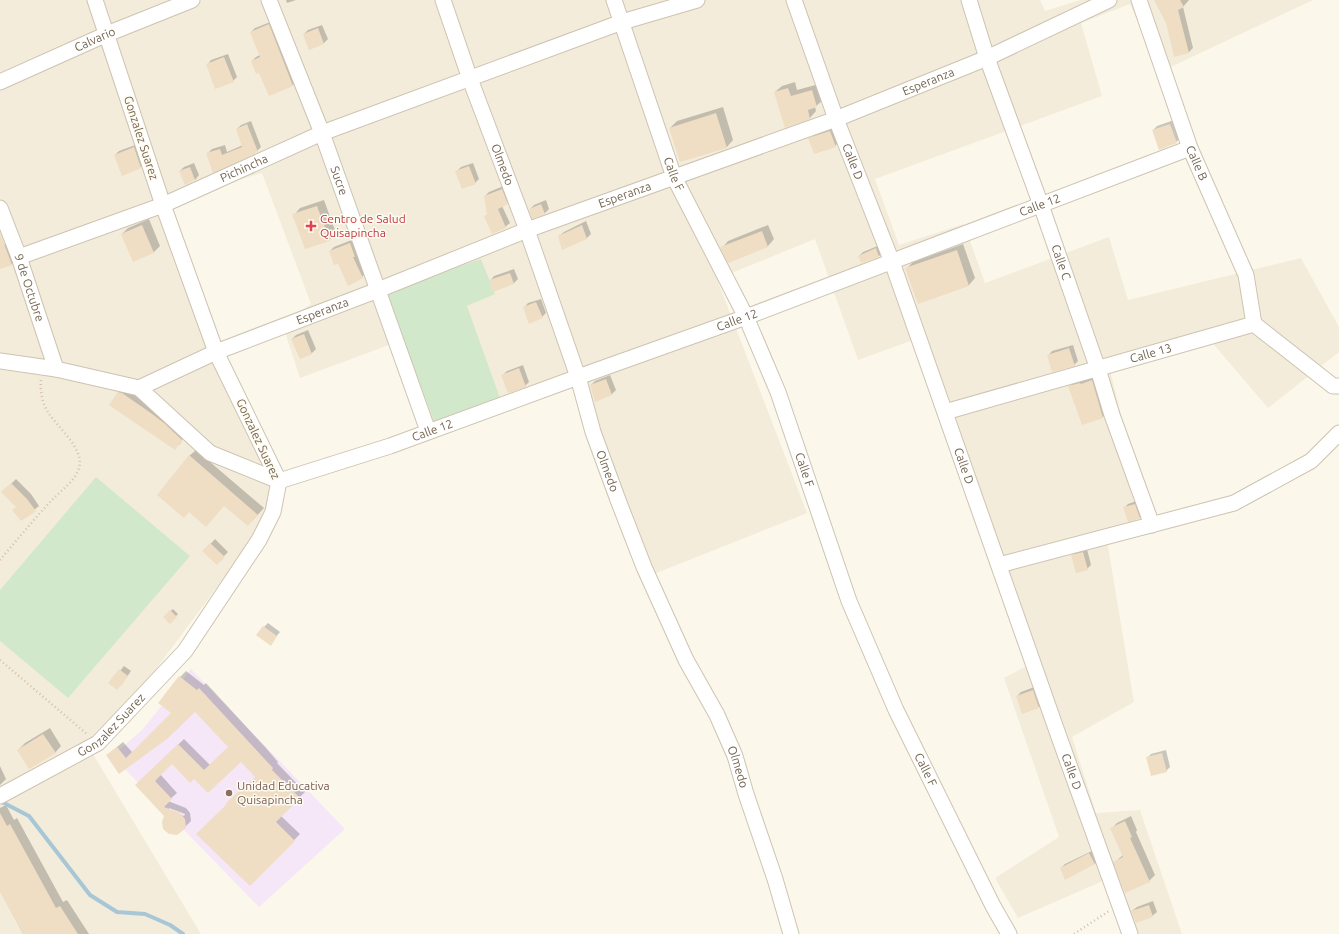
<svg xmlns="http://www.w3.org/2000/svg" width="1339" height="934" viewBox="0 0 1339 934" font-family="Ubuntu,sans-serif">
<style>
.residential{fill:#f3ecda}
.education{fill:#f5e7f8}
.green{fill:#d1e9ca}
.shadow{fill:#0003;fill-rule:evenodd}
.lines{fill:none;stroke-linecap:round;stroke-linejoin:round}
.stream{stroke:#a7c6d6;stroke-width:4}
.building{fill:#efddc4}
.minor-casing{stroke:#cdc3b1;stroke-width:17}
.path{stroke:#d5c1a7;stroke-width:2.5;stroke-dasharray:1 3;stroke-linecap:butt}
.minor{stroke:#fff;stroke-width:15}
.health-dot{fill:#e0444e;stroke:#fefbf2;stroke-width:1.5}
.education-dot{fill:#8d6e63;stroke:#fefbf2;stroke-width:1.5}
.labels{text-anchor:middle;stroke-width:3;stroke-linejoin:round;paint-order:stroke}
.street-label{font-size:12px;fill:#75644f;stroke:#fefbf2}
.health-label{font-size:12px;fill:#be3a42;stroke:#fefbf2;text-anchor:start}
.education-label{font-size:12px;fill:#785e54;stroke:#fefbf2;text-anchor:start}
</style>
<rect width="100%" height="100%" fill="#fbf8eb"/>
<!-- residential -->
<path class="residential" d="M0,0H1040L1045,11L1080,0H1313L1160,72L1130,4L1081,23L1102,96L875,179L899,245L964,224L985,283L1109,237L1128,300L1301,258L1339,327V352L1268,408L1209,339L1110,370L1148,526L1106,534L1134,702L1072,737L1096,813L1140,810L1182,934H1126L1103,881L1018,918L995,878L1059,837L1004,678L1034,662L916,339L858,360L815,239L717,279L807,513L654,574L571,381L423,432L389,345L300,378L282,323L311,304L262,173L166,201L211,351L279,481L263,525L93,754L201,934H0Z"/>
<!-- education -->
<path class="education" d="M191,669L345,829L259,907L112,756L143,729Z"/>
<!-- green -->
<path class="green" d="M481,259L495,294L467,306L501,401L434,421L386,292Z
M96,477L190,556L68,698L0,641V590Z"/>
<!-- shadow -->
<path class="shadow" d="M286,0H296L287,3Z
M1158,0H1189L1183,7L1193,48L1189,52L1175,55L1167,23Z
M273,21L297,81L293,85L269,95L259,71L252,61L256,57L260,55L251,32L255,28Z
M322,25L328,39L324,43L310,49L304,34L308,30Z
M228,54L237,77L233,81L207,65L211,60Z
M795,82L797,90L819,84L823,100L815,107L816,111L810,118L785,126L775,92L782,86Z
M723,107L733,140L727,147L670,128L677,121Z
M1174,120L1181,138L1176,142L1153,130L1157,126Z
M251,121L261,147L257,151L213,171L208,153L212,149L225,145L227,152L243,145L237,129L241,125Z
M834,127L839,142L835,146L810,139L814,135Z
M138,144L145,163L141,167L115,155L119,151Z
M194,163L199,175L195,180L180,171L184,167Z
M473,163L479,179L475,183L456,172L461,167Z
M506,185L511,199L507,203L502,206L510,223L505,227L485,217L488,214L485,196L489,192Z
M324,200L336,233L329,240L294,215L300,208Z
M546,200L549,209L545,213L533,217L530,209L534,205Z
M149,219L160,246L154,252L122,234L128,228Z
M586,221L591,234L587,238L563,248L559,236L564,232Z
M768,225L774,239L768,246L729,262L722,248L728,241Z
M354,239L366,273L362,277L338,262L330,251L334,247Z
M9,243L16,260L12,264L0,268V246Z
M963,244L975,278L969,285L918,302L906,269L913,262Z
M880,245L883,252L879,256L862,262L859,256L863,252Z
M514,269L518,279L514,283L490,281L494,276Z
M541,299L546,313L542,317L524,308L528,303Z
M308,330L316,349L312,353L300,358L292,339L296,335Z
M1073,345L1078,361L1074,365L1048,356L1052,351Z
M523,365L529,382L525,386L503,375L507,371Z
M610,375L616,390L612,394L596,400L591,385L595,381Z
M1099,375L1109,410L1103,417L1083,424L1069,387L1076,380Z
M123,389L127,390L168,419L185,435L179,445L118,393Z
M196,450L264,508L254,519L189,456Z
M16,479L31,494L39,506L21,520L17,507L3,492Z
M1139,500L1144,513L1140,518L1124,508L1128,504Z
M215,539L228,552L217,563L204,551Z
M1087,549L1091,565L1087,569L1072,556L1076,551Z
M173,609L178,614L170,623L164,617Z
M268,623L280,632L270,644L264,627Z
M124,666L131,671L121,685L110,683Z
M186,671L204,685L206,683L266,748L278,762L277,763L305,792L281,816L300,834L250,885L256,776L241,760L194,778L172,763L160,774L177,793L168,801L186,808L190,813L191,821L185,827L165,816L136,785L184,739L210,765L229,747L195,711L120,772L107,755L123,742L133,753L173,713L180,677ZM169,808L185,814L184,816L169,810Z
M1037,686L1043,703L1039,707L1017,696L1021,692Z
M50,728L61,746L55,753L18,750L25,743Z
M1166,750L1170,767L1166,771L1147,758L1151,754Z
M0,766L6,779L0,785Z
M6,805L14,820L17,818L63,902L67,900L89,934H23L0,890V808Z
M1131,816L1137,830L1136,832L1155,875L1149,881L1115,862L1123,855L1111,829L1117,823Z
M1094,850L1099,860L1095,864L1061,868L1065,864Z
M1153,901L1157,912L1152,916L1132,911L1137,907Z"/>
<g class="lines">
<!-- stream -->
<path class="stream" d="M0,801L29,816L90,895L117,912L145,914L170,925L183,934"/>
</g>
<!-- building -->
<path class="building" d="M1154,0H1180L1184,7L1178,10L1189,53L1174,57L1166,23Z
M269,24L293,86L269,96L259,73L256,74L251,61L260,57L250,32Z
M318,28L324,44L309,50L303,34Z
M224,57L234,82L215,89L206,64Z
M788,88L791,96L812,90L817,107L808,110L810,119L785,128L774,92Z
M716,113L727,148L680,162L669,128Z
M247,124L258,152L213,173L206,153L220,149L222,155L242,147L236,129Z
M1170,124L1177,143L1159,150L1152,130Z
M830,131L836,147L814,154L808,138Z
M134,147L141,168L122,176L114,155Z
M469,166L476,184L462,189L455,171Z
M190,167L195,180L185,185L179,171Z
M502,189L508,204L498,209L506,228L492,234L484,216L487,215L484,196Z
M541,204L545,214L532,219L529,209Z
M317,206L330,241L305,249L292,214Z
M142,225L154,253L133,262L121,234Z
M582,225L587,239L562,250L558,236Z
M762,231L768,247L728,263L720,247Z
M0,233L12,265L0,269Z
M350,243L355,257H353L363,278L348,286L338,264L334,265L329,251Z
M876,248L879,257L861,263L858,256Z
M957,250L969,286L918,304L905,268Z
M510,273L514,284L493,292L489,280Z
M536,302L543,318L529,324L523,307Z
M304,334L312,354L300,359L291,339Z
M1069,348L1075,366L1052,372L1047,355Z
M519,368L526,387L508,393L501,375Z
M606,379L612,395L595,402L590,385Z
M1092,380L1103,418L1082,425L1068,386L1080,383L1081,384Z
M118,392L122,393L148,411L164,423L182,440L175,450L109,405Z
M189,455L258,515L248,526L224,506L206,527L189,512L184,518L157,495Z
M11,483L27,499L36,511L21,521L12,510L16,507L1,492Z
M1135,504L1140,518L1128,522L1123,507Z
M210,543L225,557L217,565L202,551Z
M1083,552L1088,570L1076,573L1071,555Z
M170,610L177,617L170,624L163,617Z
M263,626L277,636L271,646L256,635Z
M119,669L128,676L117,690L108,683Z
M179,676L197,690L199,688L260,754L273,768L272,770L300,798L276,822L295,841L250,886L196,834L227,804L226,803L255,777L241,762L208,793L194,779L190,783L172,764L155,781L172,799L164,807L180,813L185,819L186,828L177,835L169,834L163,829L162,822L164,816L135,785L178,744L204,770L228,747L195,712L167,739L119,774L106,755L117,747L126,758L171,713L158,703Z
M1033,690L1039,708L1022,714L1016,696Z
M43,734L56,753L29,769L17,750Z
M1162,753L1167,772L1151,776L1146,757Z
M0,813L7,826L10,824L56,908L60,906L78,934H23L0,892Z
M1125,821L1132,837L1130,838L1150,882L1125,893L1113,862L1123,857L1110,828Z
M1089,853L1095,864L1065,880L1060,868Z
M1149,905L1153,917L1136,923L1131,911Z"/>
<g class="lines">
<defs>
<g id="minor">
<path id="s1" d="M269,0L322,133L428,431"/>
<path id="s2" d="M443,0L470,79L527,230L578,377L593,432L618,500L644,567L686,660L717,715L735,756L746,794L775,879L791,934"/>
<path id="s3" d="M614,0L674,177L746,317L778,392L849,601L896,710L993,906L1009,934"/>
<path id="s4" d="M794,0L836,119L892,262L1059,737L1130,934"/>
<path id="s5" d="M969,0L987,58L1041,205L1098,369L1112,415L1152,525"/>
<path id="s6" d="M1139,0L1190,148L1246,275L1254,324"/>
<path id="s7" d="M0,82L107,34L192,0"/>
<path id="s8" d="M0,208L19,257L56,369"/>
<path id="s9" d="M19,257L163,205L322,133L622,22L697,0"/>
<path id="s10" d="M0,361L56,369L139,388L210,453L279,481L390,446L578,377L746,317L1190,148"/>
<path id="s11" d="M139,388L216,352L378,290L527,230L836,119L987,58L1109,0"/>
<path id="s12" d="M945,412L1254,324L1333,386H1339"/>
<path d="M999,565L1234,503L1311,461L1339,433"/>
<path id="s13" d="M0,796L98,743L185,651L259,540L273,512L279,481L216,352L163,205L95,0"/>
</g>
</defs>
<!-- minor casing -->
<use href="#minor" class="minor-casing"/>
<!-- path -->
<path class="path" d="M0,560C17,540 34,519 52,500C61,491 75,481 79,468C85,449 57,427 48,412C42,403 40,390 41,380
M0,660L88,735
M1074,934L1109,911"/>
<!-- minor -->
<use href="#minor" class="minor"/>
</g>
<!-- markers -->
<path class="health-dot" d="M309 220h4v4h4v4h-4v4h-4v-4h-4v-4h4z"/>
<circle class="education-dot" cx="229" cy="793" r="4"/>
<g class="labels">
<!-- street labels -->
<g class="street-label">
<text dy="4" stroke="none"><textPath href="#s7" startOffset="104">Calvario</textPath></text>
<text dy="4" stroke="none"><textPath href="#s11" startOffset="847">Esperanza</textPath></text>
<text transform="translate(141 138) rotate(72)" y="4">Gonzalez Suarez</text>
<text dy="4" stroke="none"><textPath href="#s4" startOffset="172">Calle D</textPath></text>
<text dy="4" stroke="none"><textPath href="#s6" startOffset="173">Calle B</textPath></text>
<text dy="4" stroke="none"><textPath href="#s2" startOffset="175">Olmedo</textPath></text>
<text dy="4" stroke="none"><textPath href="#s9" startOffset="242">Pichincha</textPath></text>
<text dy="4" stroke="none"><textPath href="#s3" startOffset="184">Calle F</textPath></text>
<text dy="4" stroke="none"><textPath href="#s1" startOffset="194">Sucre</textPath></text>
<text dy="4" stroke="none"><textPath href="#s11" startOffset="523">Esperanza</textPath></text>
<text dy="4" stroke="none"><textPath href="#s10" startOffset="1122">Calle 12</textPath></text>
<text dy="4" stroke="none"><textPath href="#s5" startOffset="278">Calle C</textPath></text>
<text dy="4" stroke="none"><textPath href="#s8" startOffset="85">9 de Octubre</textPath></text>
<text dy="4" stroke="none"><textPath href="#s11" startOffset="199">Esperanza</textPath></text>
<text dy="4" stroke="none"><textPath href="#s10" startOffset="798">Calle 12</textPath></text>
<text dy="4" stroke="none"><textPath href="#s12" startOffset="214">Calle 13</textPath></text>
<text dy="4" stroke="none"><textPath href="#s10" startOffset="474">Calle 12</textPath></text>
<text transform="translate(258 439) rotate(65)" y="4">Gonzalez Suarez</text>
<text dy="4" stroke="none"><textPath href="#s4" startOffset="496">Calle D</textPath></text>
<text dy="4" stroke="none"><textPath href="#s3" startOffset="508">Calle F</textPath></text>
<text dy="4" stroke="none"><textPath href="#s2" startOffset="499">Olmedo</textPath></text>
<text dy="4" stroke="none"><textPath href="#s13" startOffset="133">Gonzalez Suarez</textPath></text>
<text dy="4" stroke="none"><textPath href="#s2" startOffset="823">Olmedo</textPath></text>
<text dy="4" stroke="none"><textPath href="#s3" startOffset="832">Calle F</textPath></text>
<text dy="4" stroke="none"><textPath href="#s4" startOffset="820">Calle D</textPath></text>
</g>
<!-- health labels -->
<g class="health-label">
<text x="320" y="223">Centro de Salud<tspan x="320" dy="14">Quisapincha</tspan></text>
</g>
<!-- education labels -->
<g class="education-label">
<text x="237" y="790">Unidad Educativa<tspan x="237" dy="14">Quisapincha</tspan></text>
</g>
</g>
</svg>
